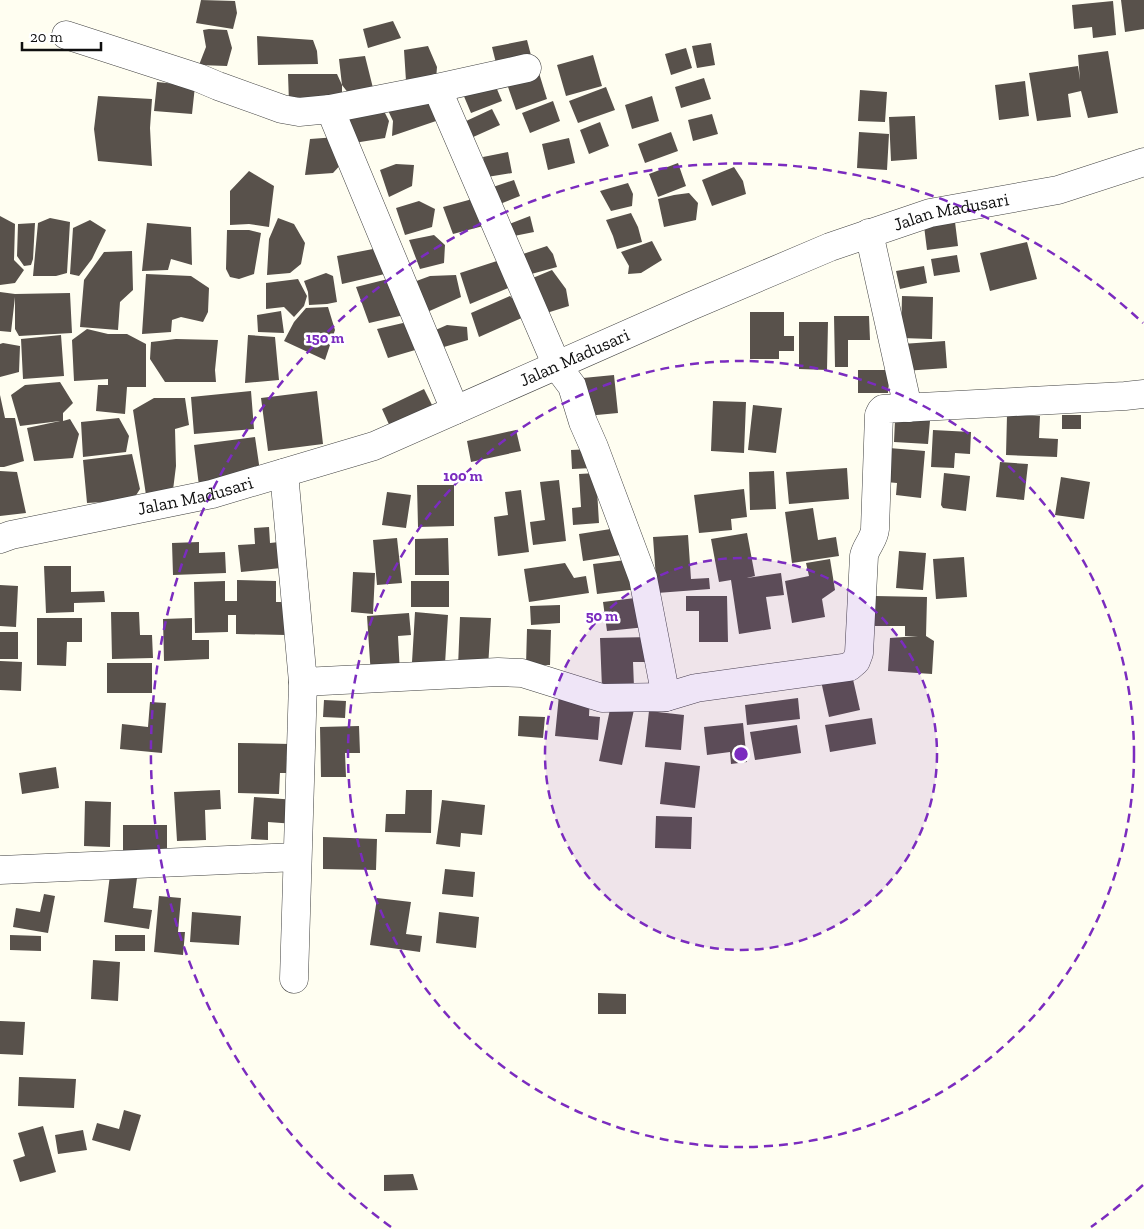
<svg xmlns="http://www.w3.org/2000/svg" width="1144" height="1229" viewBox="0 0 1144 1229" font-family="'Zilla Slab',serif">
<style>
.building{fill:#58514b}
.lines{fill:none;stroke-linecap:round;stroke-linejoin:round}
.minor-casing{stroke:#424242;stroke-width:29}
.minor{stroke:#fff;stroke-width:28}
.ring{fill:none;stroke:#7b2cbf;stroke-width:2.5;stroke-dasharray:9 6}
.labels{text-anchor:middle;stroke-width:5;stroke-linejoin:round;paint-order:stroke}
.street-label{font-size:18px;fill:#0f0f0f;stroke:#fff}
.centre{fill:#7b2cbf;stroke:#fff;stroke-width:2.5}
.ring-label{font-size:15px;text-anchor:middle;font-weight:bold;fill:#7b2cbf;stroke:#fff;stroke-width:5;stroke-linejoin:round;paint-order:stroke}
</style>
<rect width="100%" height="100%" fill="#fffef1"/>
<!-- building -->
<path class="building" d="M201,0L235,1L237,13L233,29L196,23Z
M1121,0H1144V29L1125,32Z
M1113,1L1116,35L1093,38L1092,27L1074,29L1072,5Z
M393,21L401,38L368,48L363,29Z
M209,29L227,30L232,48L227,66L199,65L206,47L203,30Z
M257,36L313,40L317,51L318,64L258,65Z
M527,40L532,59L497,67L492,47Z
M711,43L715,65L697,68L692,46Z
M428,46L437,67L436,80L406,81L404,50Z
M686,48L692,68L671,75L665,54Z
M1108,51L1118,113L1088,118L1081,91L1068,94L1071,117L1037,121L1029,73L1078,66L1080,80L1078,55Z
M593,55L602,86L566,96L557,65Z
M365,56L373,88L349,94L342,85L339,59Z
M539,73L547,99L516,110L507,84Z
M288,74H337L342,85V104L289,103Z
M704,78L711,99L681,108L675,87Z
M1025,81L1029,116L999,120L995,85Z
M157,82L195,86L192,114L154,111Z
M494,82L502,101L471,113L463,94Z
M606,87L615,110L578,123L569,101Z
M860,90L887,92L885,122L858,121Z
M425,95L439,120L392,136L393,121L385,104Z
M98,96L152,99L150,128L152,166L98,161L94,129Z
M652,96L659,121L632,129L625,105Z
M553,101L560,121L530,133L522,113Z
M381,105L389,121L385,138L354,143L346,114Z
M492,109L500,125L471,138L464,122Z
M712,114L718,134L693,141L688,120Z
M915,116L917,159L891,161L889,117Z
M600,122L609,146L589,154L580,130Z
M671,132L678,151L645,163L638,144Z
M859,132L889,134L887,170L857,168Z
M337,137L345,160L333,173L305,175L310,139Z
M569,138L575,163L548,170L542,144Z
M508,152L512,173L487,177L483,157Z
M678,163L686,186L658,197L649,174Z
M396,164L414,165L412,186L389,197L380,170Z
M734,167L743,181L746,194L712,206L702,180Z
M249,171L274,186L269,227L249,224L230,225V191Z
M514,180L520,196L500,204L493,187Z
M628,183L633,194L632,206L611,211L600,191Z
M689,193L698,203L696,220L664,227L658,199L674,195Z
M476,198L487,225L453,234L443,207Z
M419,201L435,209L432,227L405,235L396,208Z
M631,213L638,227L642,242L617,249L613,236L606,220Z
M954,214L958,246L927,250L923,218Z
M0,216L15,224L14,260L24,270L15,283L0,285Z
M530,216L534,232L509,237L507,225Z
M50,218L70,222L67,273L56,276H33L38,223Z
M278,218L294,224L305,243L301,264L290,273L267,275L269,239Z
M90,220L106,230L92,259L79,276L70,274L73,228Z
M35,223L33,259L31,265L24,266L17,256L18,224Z
M147,223L191,227L192,265L171,259L168,270L142,271Z
M227,230H249L261,233L254,274L239,279L230,277L226,269Z
M434,235L445,245L444,263L420,269L409,240Z
M652,241L662,260L641,273L628,274L629,266L621,252Z
M1027,242L1037,279L990,291L980,253Z
M547,246L553,254L557,267L524,276L517,256Z
M373,249L394,264L389,273L342,284L337,256Z
M132,251L133,290L120,302L118,330L80,327L84,280L104,252Z
M957,255L960,272L934,276L931,259Z
M500,260L513,286L470,304L460,273Z
M924,266L927,283L900,289L896,271Z
M552,270L566,289L569,306L537,316L523,282Z
M326,273L333,276L337,302L327,304L309,305L308,292L304,281Z
M146,274L191,276L209,288L208,312L203,322L181,317L172,320L171,332L142,334Z
M456,275L461,297L425,313L411,283L430,276Z
M392,278L404,315L369,323L356,287Z
M298,279L307,296L304,306L294,317L284,307L266,309V283Z
M0,292L15,294L70,293L72,333L19,336L15,329V297L11,332L0,331Z
M510,296L520,306L524,317L479,337L471,313Z
M902,296L933,297L932,339L901,338Z
M328,307L335,330L325,360L284,341L294,322L306,308Z
M281,311L284,333L258,332L257,315Z
M750,312H784V336H794V351H779V359H750Z
M834,316H869L870,340H848V367H835Z
M799,322H828L827,370L799,369Z
M403,323L420,333L422,348L388,358L377,329Z
M447,325L467,327L468,340L437,349L431,332Z
M87,329L108,334H127L146,344V387H127L125,414L96,411L98,385H108V379L74,381L72,340Z
M61,335L64,376L23,379L21,339Z
M248,335L275,337L279,380L245,383Z
M176,339L218,340L215,370L216,382H165L150,359L151,342Z
M945,341L947,368L904,371L902,344Z
M3,343L20,346L19,372L0,377V344Z
M858,370H888V393H858Z
M614,375L618,413L586,416L583,378Z
M60,382L73,403L63,413V421L70,419L79,434L73,458L34,461L27,428L60,421L20,426L11,395L25,385Z
M424,389L435,411L392,431L382,409Z
M251,391L254,429L194,434L191,397Z
M317,391L323,444L268,451L261,398Z
M0,395L5,418H15L24,461L4,467H0Z
M154,398H185L189,425L175,429L176,466L173,490L146,495L133,410Z
M713,401L746,402L744,453L711,451Z
M753,405L782,408L776,453L748,450Z
M1007,415L1040,416L1039,438L1058,439L1057,457L1006,455Z
M1062,415H1081V429H1062Z
M119,418L129,436L126,452L83,457L81,422Z
M895,420L930,421L928,444L894,442Z
M516,430L521,451L471,462L467,441Z
M933,430L971,432L970,454L955,453L954,468L931,467Z
M255,437L261,478L199,486L194,445Z
M889,448L925,451L921,498L896,495L897,483L886,482Z
M592,449V468L572,469L571,450Z
M132,454L140,489L133,500L87,503L83,460Z
M1000,462L1028,464L1024,500L996,497Z
M847,468L849,499L789,504L786,472Z
M0,471L17,472L26,513L0,516Z
M774,471L776,509L750,510L749,472Z
M596,473L599,523L573,525L572,508L581,507L579,474Z
M944,473L970,476L966,511L943,508L941,505Z
M1061,477L1090,482L1084,519L1055,515Z
M559,480L566,541L533,545L530,522L545,520L540,482Z
M417,485H454V526L418,527Z
M744,489L747,517L731,519L732,530L699,533L694,495Z
M521,490L529,552L498,556L494,517L508,515L505,492Z
M387,492L411,495L406,528L382,525Z
M813,508L818,540L836,537L839,556L792,563L785,512Z
M269,527L270,543L288,541L291,567L241,572L238,545L255,544L254,528Z
M617,528L621,555L583,561L579,534Z
M747,533L755,576L747,578L781,573L784,595L766,597L771,629L739,634L731,580L719,582L711,539Z
M688,535L691,579L709,578L710,589L657,593L653,537Z
M397,538L402,583L377,585L373,540Z
M448,538L449,575H415V539Z
M199,542V553L225,552L226,573L173,575L172,543Z
M899,551L926,553L923,590L896,588Z
M964,557L967,597L936,599L933,559Z
M634,559L638,589L597,594L593,564Z
M830,559L835,590L822,599L825,617L792,623L785,581L809,576L806,563Z
M565,563L574,578L586,576L589,593L529,602L524,569Z
M44,566H71V592L104,591L105,602L74,603V612L46,613Z
M353,572L375,573L373,614L351,612Z
M237,580L276,581V602H286V635L236,634V615H228V632L195,633L194,582L225,581V601H237Z
M411,581H449V607H411Z
M0,585L18,586L16,627L0,626Z
M686,596H727L728,642H699V611H686Z
M875,596L927,597L926,636L934,641L932,674L888,671L890,638L918,636H905V626H875Z
M643,597L646,627L607,631L603,602Z
M560,605V623L531,625L530,606Z
M111,612H139L140,635H152L153,658L112,659Z
M415,612L448,615L445,664L412,662Z
M409,613L411,635L398,636L400,674L371,676L367,616Z
M460,617L491,618L488,668L458,667Z
M37,618H82V642H67L66,666L37,665Z
M192,618V640H209V659L164,661L163,619Z
M527,629L551,630L550,665H526Z
M0,632H18V659H0Z
M652,637V662H633L634,687L602,688L600,638Z
M0,661L22,662L21,691L0,690Z
M107,663H152V693H107Z
M852,675L860,710L829,717L821,681Z
M559,695L590,697L589,716L600,717L598,740L555,736Z
M798,698L800,719L747,725L745,705Z
M324,700L346,701L345,718L323,717Z
M612,700L635,705L622,765L599,761Z
M150,702L166,703L162,753L120,749L122,724L148,727Z
M649,711L684,715L681,750L645,747Z
M519,716L545,717L543,738L518,736Z
M872,718L876,744L830,752L825,725Z
M743,723L747,762L731,764L730,752L707,755L704,727Z
M797,725L801,753L755,760L750,732Z
M359,726L360,753H345L346,777H321L320,727Z
M238,743L291,744L290,773H280L279,794L238,793Z
M665,762L700,766L695,808L660,804Z
M56,767L59,788L22,794L19,773Z
M220,790L221,809L205,810L206,840L177,841L174,792Z
M406,790H432L431,833L385,832L386,814H405Z
M254,797L297,800L295,824L268,822V840L251,839Z
M442,800L485,805L482,835L461,833L460,847L436,844Z
M85,801L111,802L110,847L84,846Z
M656,816L692,817L691,849L655,848Z
M123,825H167V856H123Z
M323,837L377,839L376,870L323,869Z
M445,869L475,872L473,897L442,894Z
M110,875L137,878L133,908L152,910L149,929L104,922Z
M44,894L55,896L48,933L13,927L16,908L40,912Z
M159,896L181,898L178,932H185L183,955L154,952Z
M377,898L411,902L406,934L422,936L420,952L370,945Z
M192,912L241,916L239,945L190,942Z
M439,912L479,917L476,948L436,943Z
M10,935L41,936V951L10,950Z
M115,935H145V951H115Z
M93,960L120,962L118,1001L91,999Z
M598,993L626,994V1014H598Z
M0,1021L25,1022L23,1055L0,1054Z
M19,1077L76,1079L74,1108L18,1106Z
M124,1110L141,1115L130,1151L92,1140L97,1123L119,1129Z
M43,1126L56,1172L20,1182L13,1160L25,1156L18,1133Z
M83,1130L87,1150L58,1154L55,1135Z
M413,1174L418,1190L384,1191V1175Z"/>
<g class="lines">
<defs>
<g id="minor">
<path d="M66,35L199,78L218,86L282,109L299,112L330,109L437,88L527,68"/>
<path d="M437,88L557,366L572,386L583,422L594,447L643,578L666,697"/>
<path d="M330,109L455,410"/>
<path d="M869,233L908,408"/>
<path d="M284,473L303,682L498,672L522,673L602,698L666,697L696,688L849,667L856,661L859,653L864,556C866,546 874,540 875,529L879,415L881,411L883,409L1125,396L1144,394"/>
<path id="s1" d="M0,539L11,535L212,494L374,446L691,306L830,247L930,213L1058,190L1144,162"/>
<path d="M0,870L297,857"/>
<path d="M294,979L303,682"/>
</g>
</defs>
<!-- minor casing -->
<use href="#minor" class="minor-casing"/>
<!-- minor -->
<use href="#minor" class="minor"/>
</g>
<!-- distance rings -->
<circle cx="741" cy="754" r="196" fill="#7b2cbf" fill-opacity=".12"/>
<g class="ring">
<circle cx="741" cy="754" r="196"/>
<circle cx="741" cy="754" r="393"/>
<path d="M1143 1185A589 589 0 0 1 1091 1227M391 1227A589 589 0 1 1 1143 323"/>
</g>
<g class="labels">
<!-- street labels -->
<g class="street-label">
<text dy="6" stroke="none"><textPath href="#s1" startOffset="1010">Jalan Madusari</textPath></text>
<text dy="6" stroke="none"><textPath href="#s1" startOffset="605">Jalan Madusari</textPath></text>
<text dy="6" stroke="none"><textPath href="#s1" startOffset="200">Jalan Madusari</textPath></text>
</g>
</g>
<circle cx="741" cy="754" r="8" class="centre"/>
<g class="ring-label">
<text x="325" y="343">150 m</text>
<text x="463" y="481">100 m</text>
<text x="602" y="621">50 m</text>
</g>
<!-- scale -->
<path d="M22 42v8h79v-8" fill="none" stroke="#0f0f0f" stroke-width="2.5"/>
<text x="30" y="42" font-size="15" fill="#0f0f0f" stroke="#ffffff" stroke-width="4" paint-order="stroke">20 m</text>
</svg>
